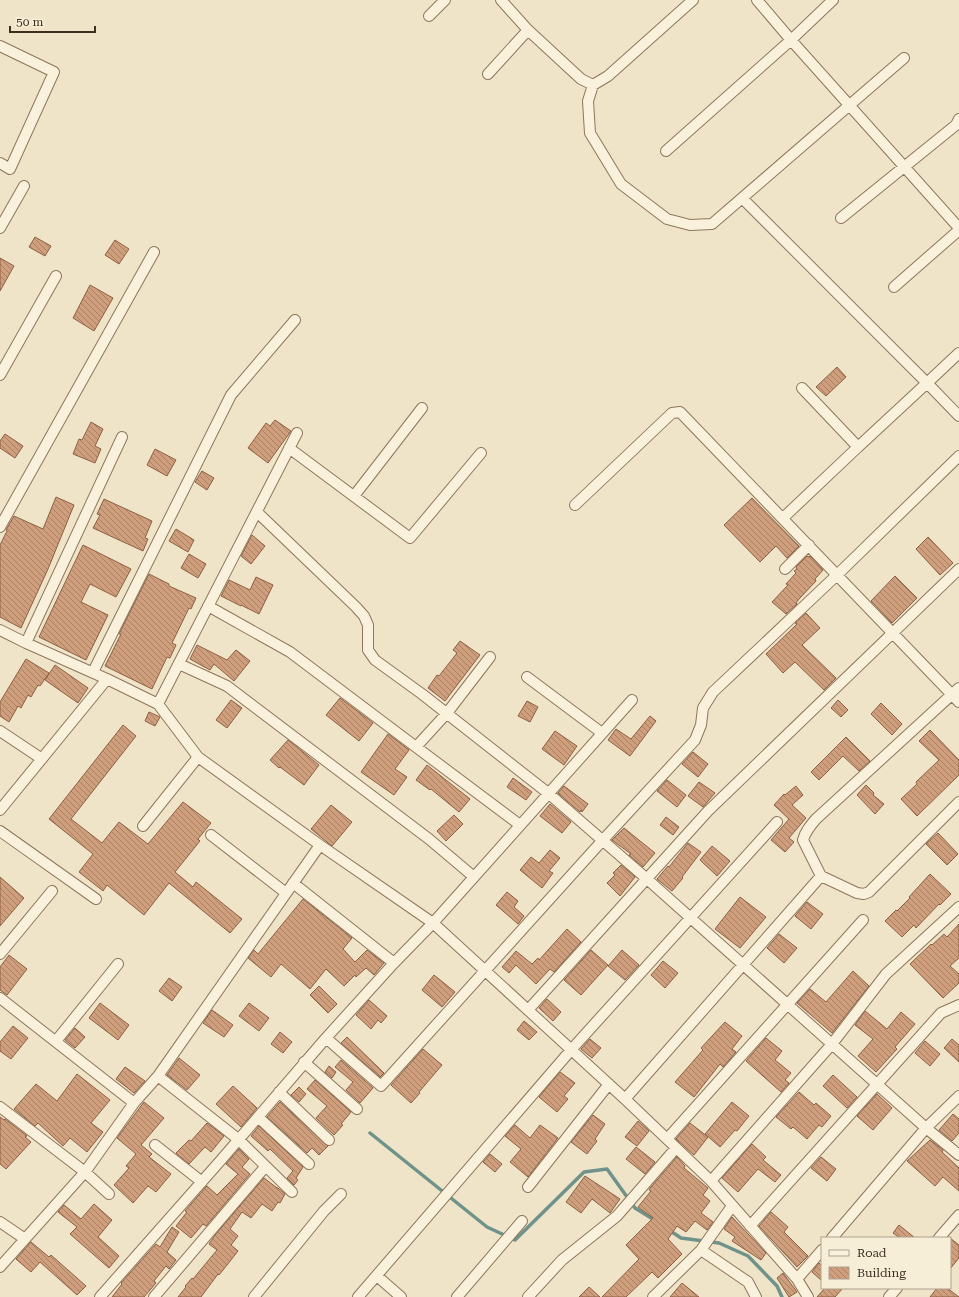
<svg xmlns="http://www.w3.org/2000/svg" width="959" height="1297" viewBox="0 0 959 1297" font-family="'Roboto Serif',serif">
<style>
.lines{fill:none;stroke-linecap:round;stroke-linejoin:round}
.stream{stroke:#6f938a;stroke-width:3.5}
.building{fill:url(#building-back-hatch);stroke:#8d5f41}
.minor-casing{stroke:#8d765c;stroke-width:12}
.minor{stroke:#faf1dc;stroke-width:10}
</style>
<defs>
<pattern id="building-back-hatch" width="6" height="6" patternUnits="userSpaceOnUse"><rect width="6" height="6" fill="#cf9f7d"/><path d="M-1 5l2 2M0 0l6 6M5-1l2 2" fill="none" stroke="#a98266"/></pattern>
</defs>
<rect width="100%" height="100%" fill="#f0e4c8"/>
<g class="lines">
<!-- stream -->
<path class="stream" d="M370,1133L487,1227L515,1240L584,1172L607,1169L635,1208L656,1221
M669,1230L681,1238L719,1243L748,1256L777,1286L782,1297"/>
</g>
<!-- building -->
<path class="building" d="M35,237L51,246L45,256L29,247Z
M115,240L129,249L119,264L105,255Z
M0,258L14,266L0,291Z
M90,285L113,298L94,331L73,318Z
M837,367L846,377L826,396L816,387Z
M275,420L291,431L268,463L248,448L266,423L270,426Z
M91,422L103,429L95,446L101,449L95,463L73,454L79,439L82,440Z
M5,434L23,446L15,458L0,448V441Z
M155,449L176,460L167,476L147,465Z
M202,471L214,478L207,490L195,482Z
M56,497L74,505L48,569L21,628L0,617V545L7,531L6,530L14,516L43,529Z
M752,498L799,546L787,558L776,546L760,562L724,525Z
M104,499L152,521L145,538L148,539L143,551L93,528L100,515L97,514Z
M176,529L194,540L188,552L169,541Z
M252,535L265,546L251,564L241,556Z
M928,537L953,563L940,575L916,549Z
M83,545L131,569L116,597L90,584L81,602L108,615L86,660L39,637Z
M189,554L206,564L198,578L181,568Z
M807,556L809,557L810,556L823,570L815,579L816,581L799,599L796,603L797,604L786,614L772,602L788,585L786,584L796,573L794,571L797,569L796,567Z
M149,574L169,584V586L196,598L191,609L189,608L172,643L176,645L170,658L167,657L152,689L105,666L121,634H119Z
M895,576L917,598L892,623L871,601Z
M256,577L273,585L259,614L241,605V606L221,596L229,580L250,590Z
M806,613L820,628L802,645L836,678L824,690L795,662L783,673L766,654L797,624L795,623Z
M460,641L480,655L445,701L428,688L437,675L439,676L457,653L453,650Z
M197,645L227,660L236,650L250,661L234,681L214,664L210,670L190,659Z
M26,659L49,673L40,686L38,685L31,697L28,695L21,708L18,706L9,722L0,716V702Z
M55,665L88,688L78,703L45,680Z
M340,698L373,723L359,741L326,715Z
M231,700L242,708L227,728L216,720Z
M838,700L848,710L841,717L831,708Z
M527,701L538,707L530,722L518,716Z
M881,703L902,724L892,735L871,714Z
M149,712L160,717L155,726L145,721Z
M650,716L656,721L630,756L608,740L616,729L631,739Z
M123,725L136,736L71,819L102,843L119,822L148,844L183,802L211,823L198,839L200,841L175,872L193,887L196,882L242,919L230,933L169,883L144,915L107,885L103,891L79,872L93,854L49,819Z
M930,730L959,760V775L917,816L901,799L917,784L916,782L939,760L919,741Z
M555,731L577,746L564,765L542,749Z
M388,734L409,750L395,769L407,777L394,795L361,772Z
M846,737L870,761L859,771L843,756L819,780L811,772Z
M288,740L319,765L304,785L280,767L279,768L270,760Z
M693,752L708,764L698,777L682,764Z
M427,765L470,799L459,812L431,789L430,790L416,780Z
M513,778L532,792L526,800L507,787Z
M667,780L686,795L677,807L657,791Z
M699,782L715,793L703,807L688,796Z
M866,785L874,793L873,795L884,804L875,814L857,795Z
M564,786L588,804L582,812L581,810L580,812L559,794L558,793Z
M796,786L803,795L792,805L806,818L789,838L794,842L785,852L771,840L789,819L774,805L784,794L785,795Z
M550,804L571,822L562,833L540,816Z
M331,805L352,822L332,846L311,829Z
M454,815L463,824L446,841L437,831Z
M666,817L679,827L673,835L660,825Z
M624,828L655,853L643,867L629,855L631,854L612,840Z
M938,833L958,854L947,865L926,844Z
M688,843L701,852L682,877L683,878L672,891L657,879L668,866L669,867Z
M712,846L730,861L717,876L700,860Z
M550,850L560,858L549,871L553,873L542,888L520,870L531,857L539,863Z
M621,865L635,877L620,896L607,883L615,875L613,873Z
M930,874L951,894L940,905L939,904L916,928L914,925L902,937L885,921L896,910L897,911L910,898L909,897Z
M0,877L24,898L0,926Z
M507,892L518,901L514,907L524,916L518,924L496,905Z
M740,897L766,917L740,948L715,929Z
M303,899L352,938L343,949L355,962L367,950L384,963L374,975L366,968L356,977L355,975L344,986L326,969L310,989L281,964L271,977L248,958L254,950L258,954Z
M807,902L823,914L811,929L795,916Z
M959,924V958L950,966L959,974V983L943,998L910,964L931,944L932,945L944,934L947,937Z
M567,929L581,942L554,972L550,969L536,984L516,965L509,973L502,967L516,951L532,964L538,958L539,960Z
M779,934L797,948L784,963L767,948Z
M591,950L608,965L581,995L564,980Z
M622,950L639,965L625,980L608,966Z
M9,955L27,969L7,995L0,990V967Z
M663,961L678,973L665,988L651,975Z
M853,971L869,986L832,1033L797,1003L810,989L826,1002Z
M434,975L455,992L442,1007L422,990Z
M169,978L182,987L172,1001L159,991Z
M319,986L337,1004L328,1013L310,995Z
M547,999L561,1012L553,1021L539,1008Z
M369,1000L387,1016L381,1023L378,1020L371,1029L356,1015Z
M100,1003L129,1025L118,1040L89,1018Z
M249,1003L269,1018L259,1031L239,1016Z
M212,1010L233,1025L224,1037L203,1023Z
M865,1011L887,1029L901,1012L915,1024L895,1047L897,1049L876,1072L858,1056L873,1039L855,1025Z
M524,1021L537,1032L529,1040L517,1030Z
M725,1022L742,1036L732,1049L736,1052L723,1067L720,1064L694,1097L675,1082L703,1050L701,1048Z
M13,1026L28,1038L11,1059L0,1051V1042Z
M75,1028L85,1037L75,1048L65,1040Z
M280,1032L292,1042L283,1053L271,1044Z
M347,1037L384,1073L380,1077L341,1043Z
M766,1038L782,1051L775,1060L791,1073L785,1080L789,1083L781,1092L746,1061Z
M590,1039L601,1048L592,1058L581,1049Z
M952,1039L959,1045V1062L944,1048Z
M925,1041L940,1054L930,1066L915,1053Z
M423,1049L442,1065L419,1092L420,1093L411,1103L391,1085Z
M179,1058L200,1075L187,1090L167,1075Z
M341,1060L373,1088L360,1103L346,1090L353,1082L335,1067Z
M329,1066L336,1072L332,1078L325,1072Z
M125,1067L145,1081L134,1093L116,1079Z
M560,1072L575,1083L564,1096L568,1099L557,1112L539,1097Z
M77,1074L110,1100L91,1123L103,1132L87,1152L70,1138L63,1146L38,1123L35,1126L14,1109L36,1084L57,1101Z
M833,1075L857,1097L847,1108L823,1086Z
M315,1080L351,1112L341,1124L343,1125L334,1135L316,1118L327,1106L307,1089Z
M233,1086L257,1108L241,1127L216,1104Z
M299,1087L306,1094L299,1102L291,1095Z
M799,1092L814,1105L816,1103L831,1116L822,1127L819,1125L807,1139L793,1127L791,1129L776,1117Z
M877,1094L892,1108L873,1130L857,1116Z
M144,1102L164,1118L141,1145L152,1154L149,1157L171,1174L156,1192L148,1186L133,1203L114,1185L129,1168L126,1166L136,1154L117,1138Z
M280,1102L328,1146L319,1155L312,1148L307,1153L267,1117Z
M732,1102L749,1116L737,1131L735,1130L720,1147L705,1134Z
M953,1114L959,1119V1133L952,1141L939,1130Z
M593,1115L605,1124L595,1139L597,1141L587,1154L571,1142Z
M0,1117L4,1120L5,1119L27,1136L25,1137L31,1142L6,1169L0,1164Z
M638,1121L649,1131L637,1146L625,1137Z
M207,1123L224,1136L211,1152L205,1147L189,1164L176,1153L189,1140L191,1141Z
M690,1123L708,1137L694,1155L676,1139Z
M515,1125L530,1138L540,1125L558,1138L528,1177L510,1162L521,1149L505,1136Z
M259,1126L303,1167L296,1178L298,1180L294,1185L287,1178L293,1171L270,1149L268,1151L251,1136Z
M930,1140L943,1150L942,1152L959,1168V1191L943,1177L935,1186L907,1161Z
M752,1144L766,1157L763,1160L781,1175L775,1182L758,1169L738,1192L722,1178Z
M636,1147L655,1162L645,1174L626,1159Z
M239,1149L249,1159L242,1167L250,1174L206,1226L203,1224L191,1238L176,1226L187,1212L185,1211L206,1187L207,1186L217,1195L238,1174L226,1164Z
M490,1154L502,1164L495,1172L483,1162Z
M677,1157L685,1166L684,1168L708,1188L703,1195L710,1201L701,1213L713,1222L707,1230L695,1221L686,1232L677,1226L668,1239L682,1254L658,1278L652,1272L626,1297H602L639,1259L626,1245L653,1218L638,1207L651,1191L649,1190L651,1187Z
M821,1157L836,1169L827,1181L811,1168Z
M585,1176L620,1199L610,1213L592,1199L581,1213L566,1202Z
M264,1178L277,1188H278L285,1194L280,1203L278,1202L272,1211L262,1204L251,1218L242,1212L230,1229L238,1236L231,1245L238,1251L231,1260L219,1275L218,1274L201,1297H178L186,1287L185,1286L192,1278L193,1279L217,1250L209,1244L215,1235Z
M94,1204L112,1220L98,1237L119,1256L109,1268L70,1234L77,1227L58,1212L64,1205L81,1219Z
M771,1212L788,1227L784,1232L808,1256L797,1267L759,1226Z
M732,1217L766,1253L761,1260L732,1241L735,1237L724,1229Z
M899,1225L915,1238H900L893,1233Z
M172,1227L179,1232L167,1252L176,1260L169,1269L166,1266L154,1281L156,1283L144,1297H112L122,1284L121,1283L156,1244L160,1247Z
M950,1238L959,1245V1258L950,1269Z
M31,1242L49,1257L51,1255L86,1286L77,1295L40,1262L31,1272L16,1259Z
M819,1263L822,1266V1281L812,1272Z
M783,1273L797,1292L789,1297L777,1278Z
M682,1283L699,1297H670Z
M589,1287L600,1297H579Z
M825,1288H843L835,1297H817Z
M937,1288H947L959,1297H930Z"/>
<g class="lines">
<defs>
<path id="minor" d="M501,0L528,30L581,79L593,85L608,76L693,0
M757,0L791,40L959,228
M429,16L445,0
M0,46L54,72L10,169L0,163
M488,74L528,30
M593,85L588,101L590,133L621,184L667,219L690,225L712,224L904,58
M666,151L791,40L833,0
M742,198L927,383L858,447L802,388
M841,218L956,125L959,119
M0,228L24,186
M894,287L959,230
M959,353L927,383L959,416
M0,375L56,276
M289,448L410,538L481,453
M354,496L422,408
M575,505L672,413L680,412L959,702
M257,512L356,607L364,616L368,625V650L375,660L422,694L548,793L647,879L926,1128L959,1155
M783,518L858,447
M0,527L154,252
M785,569L809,545
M208,606L290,652L416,747L447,713L490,657
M0,630L26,643L107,679L158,704L198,757L320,845L433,923L625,1099L711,1181L797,1279L808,1297
M26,643L122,437
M179,664L227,686L429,839L474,877
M93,672L231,395L295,320
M527,677L602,733
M158,704L297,433
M0,731L42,759
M416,747L520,825
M0,810L107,679
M143,826L198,757
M0,831L96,899
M211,835L286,893
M821,876L803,840C805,832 810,826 816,819L959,688
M293,883L394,963
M0,954L52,891
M0,998L134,1103
M528,1010L708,811L959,569
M326,1038L381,1086L602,841L695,740L701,725L703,708L713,692L837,575L959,456
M56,1041L118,964
M304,1062L357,1109
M158,1076L238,1139L292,1192
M279,1092L329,1140
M625,1099L821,876L857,893L864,894L869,892L959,802
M0,1107L85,1172L109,1194
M258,1117L309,1164
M667,1139L863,920
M155,1145L202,1182
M711,1181L832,1044L886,974L959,907
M528,1187L609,1084
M0,1222L25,1239
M750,1226L941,1013L959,1005
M832,1238L926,1128L959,1096
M939,1238L959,1215
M701,1250L748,1282L756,1297
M0,1267L85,1172L134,1103L158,1076L320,845
M377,1276L401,1297
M797,1279L822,1250
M100,1297L221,1160L326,1038L394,963L433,923L632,700
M154,1297L265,1167
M254,1297L324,1211L341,1194
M358,1297L571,1050L777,822
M457,1297L522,1221
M528,1297L562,1260L617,1216L676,1148
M653,1297L701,1250L732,1206
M889,1297L897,1288"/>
</defs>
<!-- minor casing -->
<use href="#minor" class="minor-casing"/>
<!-- minor -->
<use href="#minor" class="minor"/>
</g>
<!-- legend -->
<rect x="821" y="1237" width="130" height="52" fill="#f7eed8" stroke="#ada18e"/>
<rect x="829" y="1250" width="20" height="6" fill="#faf1dc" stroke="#ada18e"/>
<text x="857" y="1257" font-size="12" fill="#3d2e20">Road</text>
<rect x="829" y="1267" width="20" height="12" fill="url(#building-back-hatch)" stroke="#ada18e"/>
<text x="857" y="1277" font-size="12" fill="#3d2e20">Building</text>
<!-- scale -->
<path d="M10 26v6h85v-6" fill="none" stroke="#3d2e20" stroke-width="2"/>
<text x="16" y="26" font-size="12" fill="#3d2e20" stroke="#f7eed8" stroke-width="3" paint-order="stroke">50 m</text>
</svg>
